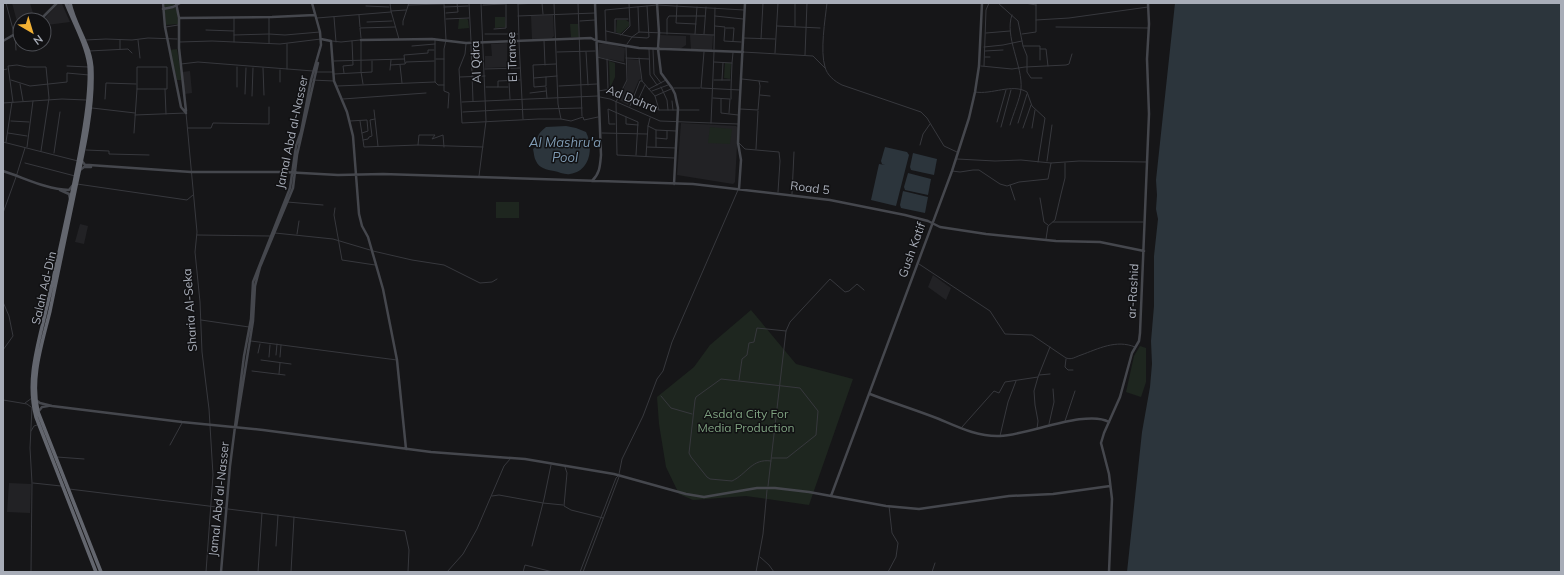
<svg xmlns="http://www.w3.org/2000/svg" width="1564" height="575" viewBox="0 0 1564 575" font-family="Mulish,sans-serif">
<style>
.built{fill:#222225}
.green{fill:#1e261f}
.water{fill:#2c353c}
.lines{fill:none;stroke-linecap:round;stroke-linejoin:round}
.street{stroke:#37383d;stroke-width:1}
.secondary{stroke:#45474d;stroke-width:2.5}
.highway{stroke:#63666e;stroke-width:3.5}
.labels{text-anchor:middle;stroke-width:3;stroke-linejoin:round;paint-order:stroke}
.street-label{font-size:12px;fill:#a8adb8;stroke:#111113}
.park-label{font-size:12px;fill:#7fa381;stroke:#111113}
.water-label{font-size:13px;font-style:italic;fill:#7f9bb3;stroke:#111113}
</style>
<rect width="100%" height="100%" fill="#161618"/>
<!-- built -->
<path class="built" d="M12,3H30L35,20H20L19,29Z
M59,3L62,4L70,22L47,25L43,20Z
M553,15L554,36L552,38L532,39L531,16Z
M660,35L686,36V45L680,49L660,47Z
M690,35H713L712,50L691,49Z
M507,43V67L485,68V56H492L491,44Z
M606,43L625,48L624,62L598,57L599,44Z
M627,59L639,60L641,79L639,80L628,105L619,100L628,79Z
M190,71L192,93L185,94L182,72Z
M681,123L736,126L738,128L735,182L733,184L677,175Z
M80,224L88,226L84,244L75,242Z
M933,275L951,288L946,300L928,287Z
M9,483L31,484L30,513L7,512Z"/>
<!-- green -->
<path class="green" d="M164,3H174L177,12L178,24L166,25Z
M495,17H505L506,27L495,28Z
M459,19H467L468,20L469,28L458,29Z
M617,20H626L629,22V26L620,34L616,32Z
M570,24H578L579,37H571Z
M177,49L182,80H177L170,50Z
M609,61L615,63V77L610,88Z
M725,63H731L730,79L724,78Z
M710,127L732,129L730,144L708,143Z
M496,202H519V218H496Z
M751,310L796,364L853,379L809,505L746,496L693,500L679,494L666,467L659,424L657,397L694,367L710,345Z
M1140,346L1146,348V382L1141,397L1126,392L1134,356Z"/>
<!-- water -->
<path class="water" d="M1175,3H1561V572H1127L1142,432L1150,387L1152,364L1151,341L1154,306V256L1158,219L1156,209L1157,195L1156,180Z
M566,126L576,128L586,132C594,148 590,171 570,174C565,175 559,172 554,171C547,170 539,168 536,161C534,158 534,153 533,149L538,145C536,136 539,133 546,127Z
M885,147L907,152L909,155L896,206L871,200L879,164L885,165L882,164L881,161Z
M913,153L937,159L934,175L911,170L910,167Z
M908,173L931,179L928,195L905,190L904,187Z
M903,191L928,197L925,213L901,208L900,205Z"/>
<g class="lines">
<!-- street -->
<path class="street" d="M6,3L14,33
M390,3L391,11L399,39
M444,3L446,40L444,49V91L449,93L448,108
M469,3L471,41
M518,3L519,39
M542,3L543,14
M554,3L558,104L561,119
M578,3L582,116
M827,3C825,20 820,51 825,67C827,75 834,81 842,85L921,112L927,118L944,146L957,152
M998,3L1018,21L1023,46L1027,56V72L1031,78H1042
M1025,3L1036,5
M518,4L539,3
M408,5L444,4
M483,5L505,4
M677,5L676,23L696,24
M366,6L389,7
M444,7L468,6
M638,7L639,32
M391,11L406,10
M446,13L458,12L457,3
M359,15L360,27
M518,16L595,13
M715,16L743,19
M334,17L336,42
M269,18V34L285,35L320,32
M317,18L391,12
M446,19L469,18
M1036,20L1069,18L1148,7
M580,21L595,20
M367,22L392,21
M403,25V21L409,3
M715,26L725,27L724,41L741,42
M777,26L820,28
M795,26V3
M166,27L178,25
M1056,27L1149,28
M726,28H734L733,41
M494,29L506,28V3
M206,30L234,31V17
M234,31V42
M606,31L632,37L639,32L714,35
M615,32V19H628
M986,33L1010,31
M485,34H518
M667,34V19L669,16H705
M695,34L697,7
M704,34L706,7
M1022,34L1036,32V3
M15,35L16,50
M234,35L269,34V43
M621,35L630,26L629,3
M361,38L360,28L395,27
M744,38L775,39
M761,39L763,3
M85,40L106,39L132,40L148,38L177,39
M120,40V49
M138,40L140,58
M435,40V82L438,85H444
M544,40L545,65
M332,41L341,42L360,40
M361,41V72L363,84
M606,41L605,10L657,5L744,10
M180,42L212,41L280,44L321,39
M519,42L523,119
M466,44L465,54L459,69L462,123L538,119H561L571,121L583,117L584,120L598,117
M627,44L632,37L647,38L649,37L647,6
M471,45L473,101
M412,46L435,44
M1023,46H1040V49H1046L1048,66
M626,47L627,80L616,102L617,155L674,158
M984,47L1003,45L1022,41
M649,49L650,75L657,85
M653,49L654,74L661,83
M714,49L715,8
M89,51L128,49L132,53
M985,51L1003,50
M557,52L595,51
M586,52L588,85
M704,52L701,88L740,90
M743,52L813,56L825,68
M775,53L778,3
M805,55L807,3
M597,57L625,64
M985,57H990
M626,58L649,59
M639,58L642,81L655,96L659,110
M436,59H444
M607,59L608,89
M1040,60V49
M334,61L404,59
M714,62L732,63L731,89
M405,63L404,55L428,53V50H434
M732,63L733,53
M181,64L198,62L313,71
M391,65L405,64L406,62L434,61
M400,65L402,83
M67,66L88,67
M981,66L1012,69L1025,67L1066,65L1069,64L1072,54
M984,66L986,10L989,3
M263,68L264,95
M287,69V44
M485,69L520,68
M3,70L7,69
M390,70L391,60
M316,72H333
M344,73L343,66L353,65L352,41
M334,74L372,72V61
M460,77L485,76
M546,77V86L534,87L533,65L556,64
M534,78L557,76
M742,79L768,82
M11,80L30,86L67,82V73L89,75
M311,80L334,81
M714,80H730
M722,80L723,63
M509,81L510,99
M280,82V70
M20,84L23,101
M337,86L435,82
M559,86L597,84
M237,87V67
M486,87H498V81L520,80
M498,87H508
M546,87L547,98
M661,87L667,100L668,110
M674,88H700
M165,89L166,114
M649,89L666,80
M598,91L611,89L620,93
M652,91L668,85
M975,92C992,95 1012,83 1027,92L1032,106L1045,118L1038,162
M530,93L546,91
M245,94L246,68
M760,95L770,96
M252,96L253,68
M655,96L671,89
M600,97L610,99L660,121L738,124
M634,98L659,110H699
M713,98L730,99L729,113
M105,99L106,83L136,84
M343,99L426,93
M721,99V113L738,115
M731,99V90
M638,100L645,85
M672,101L673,110
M13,102L8,66L17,65L27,67H46L49,98L41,151
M462,102L598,96
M3,103L62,99L86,100
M630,106L640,81H642
M92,108L135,113
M740,109L758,110L760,86L759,81
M374,110L378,146
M463,112L499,110L582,108
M135,115L186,113L197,232L195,252L200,302L202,352L209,409L213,475L206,572
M626,117V124L638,125
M375,119L370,120L372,136L369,137L368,139L363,140L364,147L418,145L483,147
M11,121L29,122
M350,121L367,120L368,131L362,133
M360,121L363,140
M997,122L1006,90
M711,123L714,52
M1018,123L1027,94
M615,124H609L608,109L638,122L636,155
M1010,125C1013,114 1020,99 1021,89C1023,66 1004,36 1012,15
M648,126L656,130L676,131
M1001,127L1011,90
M188,128H211L213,123L269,124V107
M1023,128L1031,105
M1032,128L1035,110
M8,133L27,136
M134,133L137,89V67H167V89H137
M602,133L647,134
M656,138L667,139V131
M3,142L78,161
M6,142L12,102
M739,143L745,149L779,152L780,161L778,192
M418,145L419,135H435L432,139L443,135L444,147
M920,145L923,134L930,124
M27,147L33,101
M647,147L676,148
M656,147V130
M756,149L758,111
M86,150L109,151V154L149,155
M54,153L60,112
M646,156L648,126L650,118
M957,159L995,161L1021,160L1051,163
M1047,161L1052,125
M25,163L75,176
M952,171L960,172L973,170H979L1000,184L1007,186L1019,182L1048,179L1051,163L1079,161L1147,162
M479,176L486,121L481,3
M77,184L187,200L193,195
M1010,185L1015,200
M792,194L794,152
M1040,198L1044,222L1048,225
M287,202L323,205
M335,208L334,215L342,260L375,265
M3,213L16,177L25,148
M1053,222H1143
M275,233L333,239L370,250
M297,234L299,221
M197,235L270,236
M1046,239L1048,226L1055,220L1061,194L1065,178V163
M373,251L412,260L444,265L480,283L492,282L497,279
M919,264L990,311L1005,334L1032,335L1066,358C1072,360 1075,357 1081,355C1098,349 1116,339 1135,347
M3,302L9,316L13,336L3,350
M201,320L249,327
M251,341L397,360
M258,353L260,344
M276,355L277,344
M269,357L270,345
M280,357L281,345
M1066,359L1065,367L1068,370H1073
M261,360L291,364
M252,371L285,375
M279,374L280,363
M1039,375L1050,374
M739,380L742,359L747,355L749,343L754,342L757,328L786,331
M661,396L671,408L692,414
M3,400L27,404L31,407
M25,403L32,398
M1065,421L1075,391
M1049,424L1054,402L1053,389
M962,427L994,391L999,393L1005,382L1038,377
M1037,429L1038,421L1035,405L1034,391L1038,377L1050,347
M31,431L34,426L37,425
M1000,436L1008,402L1016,381
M170,445L182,423
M57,457L84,459
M771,461C752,458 747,474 732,481L710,479L707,477L691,457L689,453L695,400L696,397L721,379L800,388L818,411L816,435L787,458H772
M565,467L567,473L564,506L571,510L603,518
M619,474L622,459L643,416L657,379L663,371L672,342L738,190
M33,483L61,486
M768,486L786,331L790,322L830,279L845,292L849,291L857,284L864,290
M69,489L225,508
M492,496L499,495L543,503L563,505
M228,509L405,531L409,550L408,572
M276,546L278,515
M532,546L544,499L551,465
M760,557L769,565L774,572
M31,572L32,483L30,448L32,407
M258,572L262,513
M291,572L294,517
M447,572L463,554L477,529L504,466L511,458
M523,572L525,565L553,572
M580,572L616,478L618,476
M583,572L619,477
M756,572L763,534L767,490
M888,572L896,557L898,543L892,533L889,506
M932,572L935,563"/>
<!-- secondary -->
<path class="secondary" d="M163,3L165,27L181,107L186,113
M176,3L179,18V48L186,111
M657,3L659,33L658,49L661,73L672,88L675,94L678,108L674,184
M163,9L173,7L180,3
M179,18L272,17L315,15
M40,20L57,3
M321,39L331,41L334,81L347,112L353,136L359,214L362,226L368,237L383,289L397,360L406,449
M361,40L432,39L466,43L591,38L597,41L639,48L743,52
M3,41L20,31
M82,161L85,165H89L191,172H284L338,175L383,174L693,184L830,200L905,215L928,221L940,227L986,234L1056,241L1100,242L1144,251
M80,170L84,167H91
M3,171C25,178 45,189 69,190L73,185
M592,181C600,173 600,166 601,155L595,3
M739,189L741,160L738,143L739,115L745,3
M60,190L69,194L70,199
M870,394C893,403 916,410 939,419C958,427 978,437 1000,436C1028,435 1087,409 1109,422
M36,400L40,403L52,406L182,422L263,430L431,452L525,459L614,474L686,494L704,497L757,488H775L809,492L886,506L919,509L1009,496L1053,494L1110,486
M38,412L42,407L48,406
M236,427L253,321L255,286L260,267L293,188L297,155L318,63
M831,496L952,171L969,118L975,92L979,66L982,3
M221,572L230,466L244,356L251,319L253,282L290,188L296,146L301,132L311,80L321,45L320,32L312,3
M1109,572L1112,499L1109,474L1101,443L1104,433L1120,397L1132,353L1139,341L1140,333L1149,114L1147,59L1149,24L1148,3"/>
<!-- highway -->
<path class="highway" d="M66,3C74,23 86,44 89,65C90,76 89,88 88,99C85,129 79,159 73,188C64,229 56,269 46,310C38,345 26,381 36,417L96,572
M70,3C75,27 92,46 92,72C93,110 84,149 76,186C67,228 59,269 50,311C42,344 30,378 38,412L101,572"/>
</g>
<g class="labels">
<!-- street labels -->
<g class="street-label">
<text transform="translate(512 57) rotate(-92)" y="4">El Transe</text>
<text transform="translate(476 62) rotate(-93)" y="4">Al Qdra</text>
<text transform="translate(632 99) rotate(22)" y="4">Ad Dahra</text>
<text transform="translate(292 132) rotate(-78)" y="4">Jamal Abd al-Nasser</text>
<text transform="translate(810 188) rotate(7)" y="4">Road 5</text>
<text transform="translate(912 250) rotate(-70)" y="4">Gush Katif</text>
<text transform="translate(44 288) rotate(-77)" y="4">Salah Ad-Din</text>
<text transform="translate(1133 291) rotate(-87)" y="4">ar-Rashid</text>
<text transform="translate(190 310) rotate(-94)" y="4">Sharia Al-Seka</text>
<text transform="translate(219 499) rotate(-84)" y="4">Jamal Abd al-Nasser</text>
</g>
<!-- park labels -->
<g class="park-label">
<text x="746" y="418">Asda'a City For<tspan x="746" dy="14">Media Production</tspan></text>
</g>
<!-- water labels -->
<g class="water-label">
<text x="565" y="147">Al Mashru'a<tspan x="565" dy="15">Pool</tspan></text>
</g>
</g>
<!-- border -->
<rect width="1564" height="575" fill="none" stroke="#a8adb8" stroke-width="8"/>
<!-- north arrow -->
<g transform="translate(32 32) rotate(142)"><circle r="19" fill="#111113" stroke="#4d4f55"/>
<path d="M0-3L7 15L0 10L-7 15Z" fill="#f2b134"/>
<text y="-6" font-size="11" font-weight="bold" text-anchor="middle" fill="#a8adb8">N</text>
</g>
</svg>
